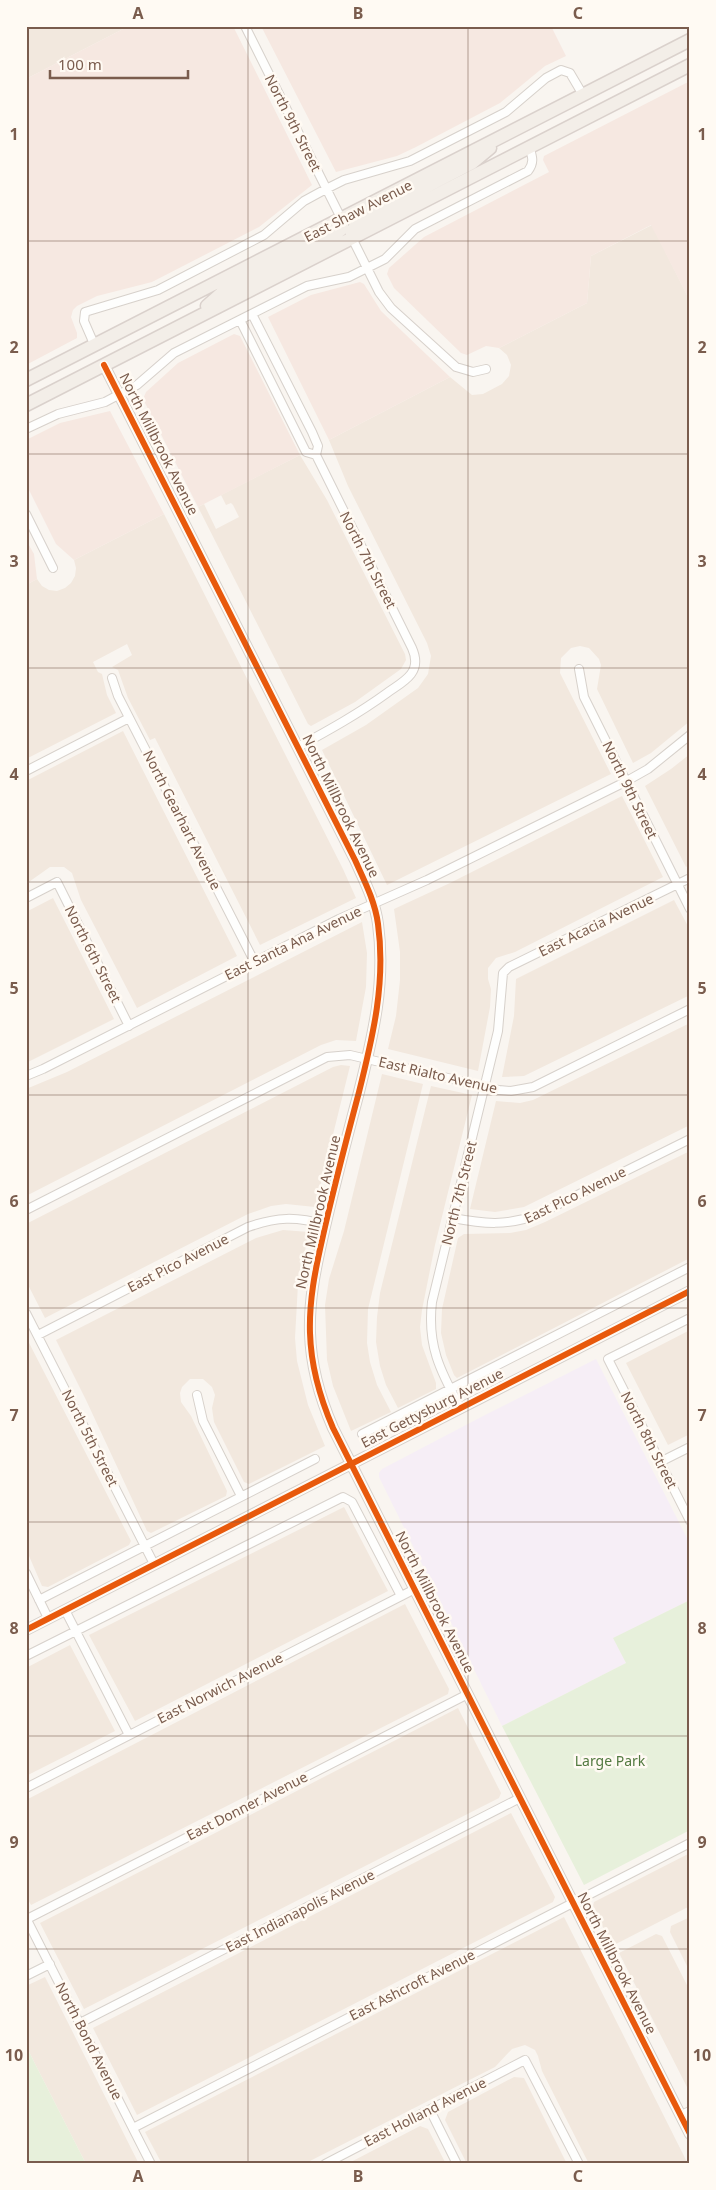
<svg xmlns="http://www.w3.org/2000/svg" width="716" height="2190" viewBox="0 0 716 2190" font-family="'Noto Sans',sans-serif">
<style>
.residential{fill:#f2e8de}
.commercial{fill:#f6e8e1}
.education{fill:#f6eef6}
.green{fill:#e7f0db}
.lines{fill:none;stroke-linecap:round;stroke-linejoin:round}
.minor-casing{stroke:#d7d1cb;stroke-width:10}
.tertiary-casing{stroke:#d7d1cb;stroke-width:12}
.primary-casing{stroke:#dad1cc;stroke-width:15}
.minor{stroke:#fefefd;stroke-width:8}
.tertiary{stroke:#fefefd;stroke-width:10}
.primary{stroke:#f3eee8;stroke-width:12}
.cycleway-casing{stroke:#fffaf3;stroke-width:9}
.cycleway{stroke:#e8590c;stroke-width:6}
.grid{fill:none;stroke:#7a5c4d;stroke-width:1;stroke-opacity:0.55}
.labels{text-anchor:middle;stroke-width:5;stroke-linejoin:round;paint-order:stroke}
.street-label{font-size:14px;fill:#7a5c4d;stroke:#fffaf3}
.park-label{font-size:14px;fill:#537a41;stroke:#fffaf3}
.neatline{fill:none;stroke:#7a5c4d;stroke-width:2}
.grid-label{font-size:16px;text-anchor:middle;font-weight:bold;fill:#7a5c4d}
</style>
<rect width="100%" height="100%" fill="#f9f5f0"/>
<!-- residential -->
<path class="residential" d="M26,26H129L26,79Z
M652,225L690,301V721L651,753L633,763L597,689L601,665L599,659L589,648L580,646L571,648L561,658L560,673L611,774L387,885L322,750L366,725L418,688L428,674L431,656L427,643L348,486L329,440L450,377L472,395L483,394L502,384L509,376L511,365L507,355L499,348L587,303L591,256Z
M300,455L327,500L405,654L406,660L401,669L355,702L311,726L308,724L198,507L204,504L216,529L239,517L233,505L231,503L226,505L221,495Z
M164,514L343,869L356,898L260,945L155,738L150,740L128,698L118,670L112,667L132,655L127,644L93,662L98,672L102,674L107,695L116,713L26,759V585L37,579L42,586L49,590L57,591L65,588L71,583L75,576L76,568L74,560Z
M123,731L237,956L137,1008L81,900L72,873L64,867H50L26,884V781Z
M690,754V864L686,867L645,786L671,769Z
M622,796L663,877L515,952L496,958L488,968V979L491,989L490,1007L478,1071L388,1049L396,1016L400,980V952L394,909L450,883Z
M53,898L114,1019L26,1063V912Z
M674,900L690,930V995L524,1076L502,1077L514,1016L516,979Z
M362,922L367,953L366,987L356,1041L336,1040L321,1045L26,1196V1089L67,1072Z
M690,1023V1125L524,1207L495,1212L470,1209L496,1101L520,1103L533,1100Z
M341,1065L350,1066L315,1207L286,1204L271,1206L248,1214L45,1318L26,1281V1224L333,1067Z
M382,1074L423,1084L368,1309L367,1343L370,1362L377,1385L391,1412L351,1431L333,1386L327,1360L325,1305L329,1279L344,1231Z
M431,1086L472,1095L435,1245L422,1310L420,1327L422,1345L436,1383V1389L398,1408L386,1385L380,1366L376,1342L377,1317L380,1293Z
M690,1151V1258L457,1378L454,1375L446,1355L441,1333L442,1309L458,1238L464,1234L510,1233L526,1230L545,1222Z
M283,1230L309,1232L298,1284L295,1338L297,1361L308,1405L325,1446L249,1484L244,1482L214,1422L212,1408L215,1395L212,1387L203,1379H190L182,1387L180,1393L181,1402L191,1416L227,1491L226,1496L151,1533L147,1531L86,1400L56,1340L256,1238Z
M690,1330V1434L668,1445L626,1363Z
M26,1337L131,1541L129,1545L48,1587L42,1586L26,1549Z
M344,1507L388,1591L135,1721L89,1635Z
M405,1604L449,1689L448,1694L31,1905L26,1896V1800Z
M70,1645L115,1731L26,1776V1668Z
M458,1708L501,1793L499,1798L84,2009L40,1923Z
M511,1813L555,1897L553,1902L137,2115L93,2028Z
M690,1853V1906L612,1946L593,1906L594,1902Z
M564,1917L688,2164H589L542,2071L538,2056L535,2050L525,2045L512,2049L495,2067L304,2164H162L145,2132Z
M690,1917V1972L670,1932L671,1926Z
M656,1934L662,1936L690,1991V2093L619,1953Z
M45,1977L139,2164H86L26,2046V1986Z
M514,2077L524,2078L567,2164H467L445,2120L448,2112Z
M420,2126L428,2129L446,2164H347Z"/>
<!-- commercial -->
<path class="commercial" d="M129,26H233L312,185L259,227L152,282L97,296L77,306L73,310L71,317L77,333V338L26,365V79Z
M261,26H551L566,56L545,66L500,103L416,147L397,156L336,172Z
M690,81V301L651,225L591,256L587,303L499,348L486,346L467,355L461,353L394,288L387,274L389,268L424,237L549,172L543,160L544,156Z
M360,282L364,284L381,311L450,377L329,440L268,317L311,295Z
M234,334L240,336L300,455L198,507L143,399L146,392L178,363Z
M110,411L164,514L74,560L56,544L26,484V440L60,423Z
M26,540L34,554L37,579L26,585Z"/>
<!-- education -->
<path class="education" d="M596,1359L690,1544V1600L614,1638L626,1663L502,1726L379,1477V1473L382,1469L485,1415Z"/>
<!-- green -->
<path class="green" d="M690,1600V1830L584,1885L502,1726L626,1663L613,1638Z
M26,2046L86,2164H26Z"/>
<g class="lines">
<defs>
<path id="minor" d="M245,26L342,220
M352,238L379,292L391,308L456,367L473,372L486,369
M252,314L312,432L318,446L316,455L412,648C416,657 417,666 411,674C405,682 395,687 387,693C358,714 329,730 298,747
M240,320L306,452L316,455
M94,344L84,321L85,312L158,290L264,235L304,201L326,189L344,180L410,161L506,112L546,78L561,70L570,73L583,95
M26,429L58,414L105,402L137,385L174,353L307,286L349,277L385,259L415,229L528,171C535,162 532,156 529,146
M26,514L53,568
M579,669L584,697L690,909
M112,678L118,696L254,961
M26,771L129,718
M26,898L57,882L129,1026
M26,1076L43,1069L339,919L427,880L625,782L648,769L690,735
M26,1210L327,1057L350,1055L499,1090L511,1091L533,1087L690,1009
M453,1218C484,1224 507,1226 537,1215L690,1139
M26,1313L154,1564
M690,1318L608,1359L690,1521
M38,1335L248,1227C277,1217 296,1216 325,1225
M197,1395L203,1421L241,1496
M460,1407C440,1371 427,1345 432,1302L498,1031L503,973L509,967L690,878
M362,1434L690,1267
M660,1462L690,1447
M26,1573L48,1618
M39,1600L315,1459
M65,1610L129,1735
M26,1656L343,1497L352,1502L401,1596
M26,1788L415,1589
M26,1918L151,2164
M27,1919L468,1694
M26,1976L50,1964
M80,2023L520,1798
M430,2110L457,2164
M681,2115L690,2111
M133,2128L690,1843
M325,2164L525,2060L579,2164"/>
<path id="tertiary" d="M104,365L355,860C364,880 375,901 378,924C386,982 373,1036 359,1092C346,1141 333,1190 322,1240C315,1271 309,1301 310,1333C311,1367 320,1398 333,1428L690,2134
M26,1630L690,1291"/>
<path id="primary" d="M352,238V231L358,222L472,163L490,148
M207,306L224,291L334,235L342,229V220
M26,380L690,40
M26,405L690,65"/>
</defs>
<!-- minor casing -->
<use href="#minor" class="minor-casing"/>
<!-- tertiary casing -->
<use href="#tertiary" class="tertiary-casing"/>
<!-- primary casing -->
<use href="#primary" class="primary-casing"/>
<!-- minor -->
<use href="#minor" class="minor"/>
<!-- tertiary -->
<use href="#tertiary" class="tertiary"/>
<!-- primary -->
<use href="#primary" class="primary"/>
<defs>
<path id="cycleway" d="M104,365L355,860C364,880 375,901 378,924C386,982 373,1036 359,1092C346,1141 333,1190 322,1240C315,1271 309,1301 310,1333C311,1367 320,1398 333,1428L690,2134
M26,1630L690,1291"/>
</defs>
<!-- cycleway casing -->
<use href="#cycleway" class="cycleway-casing"/>
<!-- cycleway -->
<use href="#cycleway" class="cycleway"/>
</g>
<!-- grid -->
<path class="grid" d="M248,26V2164M468,26V2164M26,241H690M26,454H690M26,668H690M26,882H690M26,1095H690M26,1308H690M26,1522H690M26,1736H690M26,1949H690"/>
<g class="labels">
<!-- street labels -->
<g class="street-label">
<text transform="translate(293 123) rotate(63)" y="5">North 9th Street</text>
<text transform="translate(358 211) rotate(-27)" y="5">East Shaw Avenue</text>
<text transform="translate(159 444) rotate(63)" y="5">North Millbrook Avenue</text>
<text transform="translate(368 560) rotate(63)" y="5">North 7th Street</text>
<text transform="translate(630 790) rotate(64)" y="5">North 9th Street</text>
<text transform="translate(341 806) rotate(64)" y="5">North Millbrook Avenue</text>
<text transform="translate(182 820) rotate(63)" y="5">North Gearhart Avenue</text>
<text transform="translate(596 925) rotate(-26)" y="5">East Acacia Avenue</text>
<text transform="translate(293 943) rotate(-26)" y="5">East Santa Ana Avenue</text>
<text transform="translate(93 954) rotate(63)" y="5">North 6th Street</text>
<text transform="translate(438 1075) rotate(13)" y="5">East Rialto Avenue</text>
<text transform="translate(459 1193) rotate(-76)" y="5">North 7th Street</text>
<text transform="translate(575 1195) rotate(-26)" y="5">East Pico Avenue</text>
<text transform="translate(318 1212) rotate(-77)" y="5">North Millbrook Avenue</text>
<text transform="translate(178 1263) rotate(-27)" y="5">East Pico Avenue</text>
<text transform="translate(432 1408) rotate(-27)" y="5">East Gettysburg Avenue</text>
<text transform="translate(90 1438) rotate(63)" y="5">North 5th Street</text>
<text transform="translate(649 1440) rotate(63)" y="5">North 8th Street</text>
<text transform="translate(435 1602) rotate(63)" y="5">North Millbrook Avenue</text>
<text transform="translate(220 1688) rotate(-27)" y="5">East Norwich Avenue</text>
<text transform="translate(247 1806) rotate(-27)" y="5">East Donner Avenue</text>
<text transform="translate(300 1911) rotate(-27)" y="5">East Indianapolis Avenue</text>
<text transform="translate(617 1963) rotate(63)" y="5">North Millbrook Avenue</text>
<text transform="translate(412 1985) rotate(-27)" y="5">East Ashcroft Avenue</text>
<text transform="translate(89 2041) rotate(63)" y="5">North Bond Avenue</text>
<text transform="translate(425 2112) rotate(-27)" y="5">East Holland Avenue</text>
</g>
<!-- park labels -->
<g class="park-label">
<text x="610" y="1766">Large Park</text>
</g>
</g>
<!-- border -->
<rect width="716" height="2190" fill="none" stroke="#fffaf3" stroke-width="55"/>
<!-- scale -->
<path d="M50 70v8h138v-8" fill="none" stroke="#7a5c4d" stroke-width="2.5"/>
<text x="58" y="70" font-size="15" fill="#7a5c4d" stroke="#fffaf3" stroke-width="4" paint-order="stroke">100 m</text>
<rect x="28" y="28" width="660" height="2134" class="neatline"/>
<g class="grid-label">
<text x="138" y="19">A</text>
<text x="358" y="19">B</text>
<text x="578" y="19">C</text>
<text x="14" y="140">1</text>
<text x="702" y="140">1</text>
<text x="14" y="353">2</text>
<text x="702" y="353">2</text>
<text x="14" y="567">3</text>
<text x="702" y="567">3</text>
<text x="14" y="780">4</text>
<text x="702" y="780">4</text>
<text x="14" y="994">5</text>
<text x="702" y="994">5</text>
<text x="14" y="1207">6</text>
<text x="702" y="1207">6</text>
<text x="14" y="1421">7</text>
<text x="702" y="1421">7</text>
<text x="14" y="1634">8</text>
<text x="702" y="1634">8</text>
<text x="14" y="1848">9</text>
<text x="702" y="1848">9</text>
<text x="14" y="2061">10</text>
<text x="702" y="2061">10</text>
<text x="138" y="2182">A</text>
<text x="358" y="2182">B</text>
<text x="578" y="2182">C</text>
</g>
</svg>
